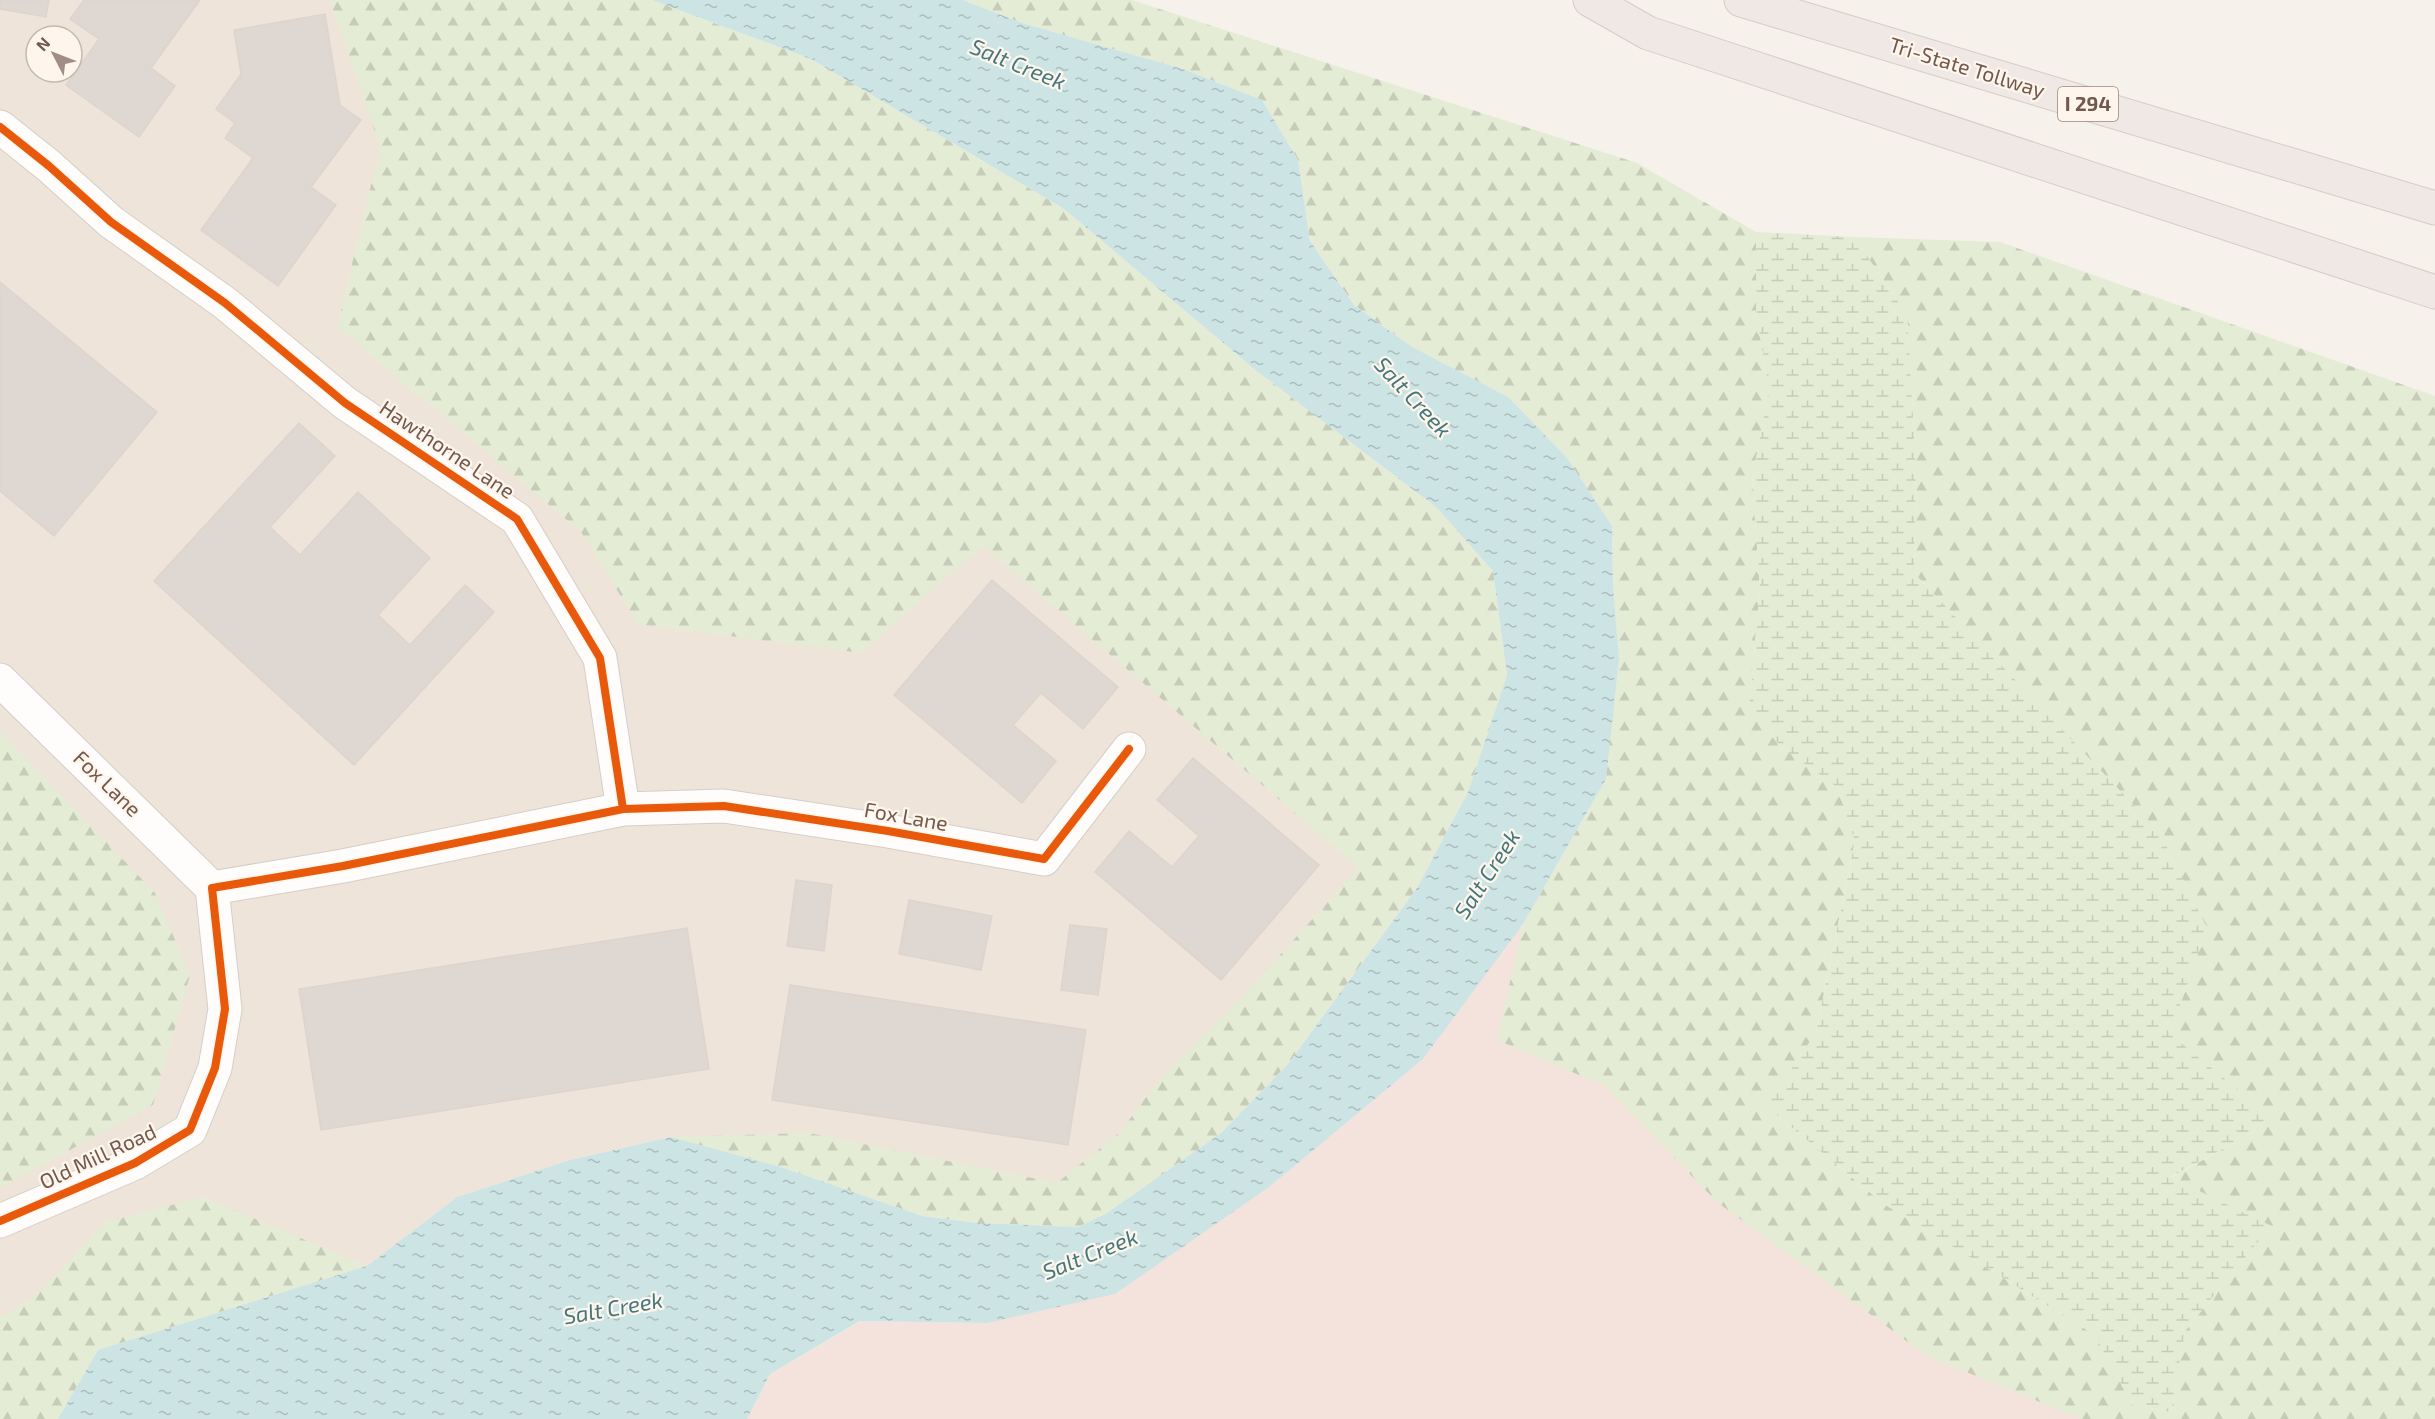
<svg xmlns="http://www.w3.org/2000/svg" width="2435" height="1419" viewBox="0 0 2435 1419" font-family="'Exo 2',sans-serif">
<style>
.residential{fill:#efe4d9;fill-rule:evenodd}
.commercial{fill:#f3e3dc}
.forest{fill:url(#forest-firs)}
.wetland{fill:url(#wetland-marsh)}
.water{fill:url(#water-ripples)}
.building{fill:#dfd7d1;stroke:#dfd4cd;stroke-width:1.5}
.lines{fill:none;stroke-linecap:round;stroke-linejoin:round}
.minor-casing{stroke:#d4cec8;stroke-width:35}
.highway-casing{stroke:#d5ccc7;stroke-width:35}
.minor{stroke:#fefdfc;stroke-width:33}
.highway{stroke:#f0e8e4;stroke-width:33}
.cycleway-casing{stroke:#fef6ec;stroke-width:11}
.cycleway{stroke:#e8590c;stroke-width:8}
.labels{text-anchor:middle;stroke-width:4.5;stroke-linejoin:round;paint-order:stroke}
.shield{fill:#fef6ec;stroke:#9c877d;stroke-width:1.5}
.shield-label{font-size:20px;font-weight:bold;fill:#72584d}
.street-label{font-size:21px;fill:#72584d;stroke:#fef6ec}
.water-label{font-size:22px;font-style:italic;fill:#44777d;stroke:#fef6ec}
</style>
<defs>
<pattern id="forest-firs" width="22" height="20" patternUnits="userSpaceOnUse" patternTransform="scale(1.5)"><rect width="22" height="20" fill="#e4ecd6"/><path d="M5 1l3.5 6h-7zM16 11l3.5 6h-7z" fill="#c7ccb9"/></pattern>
<pattern id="wetland-marsh" width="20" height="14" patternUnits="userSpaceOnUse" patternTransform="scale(1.5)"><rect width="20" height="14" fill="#e4ecd6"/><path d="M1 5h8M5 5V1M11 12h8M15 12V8" fill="none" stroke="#c7ccb9"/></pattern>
<pattern id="water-ripples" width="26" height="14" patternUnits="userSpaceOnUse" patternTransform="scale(1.5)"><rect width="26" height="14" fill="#cde4e5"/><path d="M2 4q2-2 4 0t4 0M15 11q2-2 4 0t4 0" fill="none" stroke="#abbcbc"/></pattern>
</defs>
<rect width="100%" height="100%" fill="#f6f1eb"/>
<!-- residential -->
<path class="residential" d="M0,0H450L1419,839L1107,1213L781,1167L671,1137L570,1160L457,1197L367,1266L98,1350L58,1419H0ZM36,36H72V72H36Z"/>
<!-- commercial -->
<path class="commercial" d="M1520,926L2097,1419H747L770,1374L861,1321L987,1323L1269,1187L1423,1059Z"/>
<!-- forest -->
<path class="forest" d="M330,0H652L811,59L1064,209L1253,368L1436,507L1493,571L1507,675L1468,792L1417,888L1288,1064L1221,1133L1107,1213L1078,1227L978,1223L922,1216L781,1167L671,1137L809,1133L1057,1183L1120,1132L1161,1077L1237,1002L1359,868L983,546L861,653L638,624L581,532L337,327L380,147Z
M963,0H1132L1637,163L1756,232V312L1769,388L1752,480L1760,587L1749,709L1782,748L1837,787L1855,840L1816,1033L1766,1106L1884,1204L2095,1335L2132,1405L2171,1412L2185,1331L2271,1226L2171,1178L2274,1120L2170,1034L2207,928L2160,834L1914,573L1916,470L1907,315L1854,237L2000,242L2435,396V1419H2082L1927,1356L1717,1202L1605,1086L1497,1040L1523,924L1606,779L1613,587L1612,526L1412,347L1354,305L1310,241L1298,160L1262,100L1183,69L1022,23Z
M0,731L155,893L190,975L153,1105L0,1188Z
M203,1197L367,1266L98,1350L58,1419H0V1318L35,1297L105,1222Z"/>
<!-- wetland -->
<path class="wetland" d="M1756,232L1854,237L1907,315L1916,470L1914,573L2160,833L2207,928L2170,1034L2275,1120L2171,1177L2271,1226L2185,1331L2171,1412L2132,1405L2095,1335L1884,1204L1766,1106L1816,1033L1855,841L1837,787L1782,748L1749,709L1760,587L1752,480L1769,388L1756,312Z"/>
<!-- water -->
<path class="water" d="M652,0H963L1022,23L1183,69L1262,100L1298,160L1310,241L1354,305L1412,347L1508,397L1567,458L1612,526L1613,587L1619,659L1606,779L1523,924L1423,1059L1269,1187L1115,1294L987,1323L860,1321L770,1374L747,1419H58L98,1350L367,1266L457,1197L570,1160L671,1137L781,1167L922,1216L978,1223L1078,1227L1107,1213L1221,1133L1288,1064L1417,888L1468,792L1507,675L1493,571L1436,507L1253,368L1064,209L811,59Z"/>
<!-- building -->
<path class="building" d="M0,0H49L46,17L0,9Z
M84,0H200L151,68L175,86L139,137L66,85L99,39L70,19Z
M325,14L340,105L361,120L311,187L336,205L278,286L201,230L253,158L225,138L235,123L216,109L241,74L234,30Z
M0,282L157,412L54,536L0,491Z
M299,423L335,456L270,527L300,555L358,492L430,558L378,615L410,645L465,585L494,612L354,765L154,581Z
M992,580L1118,687L1083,729L1041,693L1013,725L1056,761L1022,803L894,695Z
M1193,758L1319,865L1221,980L1095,872L1129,831L1172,867L1199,836L1157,800Z
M796,880L832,885L824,951L787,946Z
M909,900L992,916L981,970L899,954Z
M1070,925L1107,929L1098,995L1061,990Z
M687,928L709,1069L321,1130L299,989Z
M790,985L1086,1030L1068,1145L772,1100Z"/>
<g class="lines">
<defs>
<path id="minor" d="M0,127L49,166L111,222L225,303L345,403L517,519L600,658L623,809
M0,680L212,888
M212,888L343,866L623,809L724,806L888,831L1044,859L1129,749
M0,1221L135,1163L190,1130L215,1068L225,1009L212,888"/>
<path id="highway" d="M1590,0L1648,33L2435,292
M1741,0L2435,208"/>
</defs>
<!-- minor casing -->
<use href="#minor" class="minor-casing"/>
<!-- highway casing -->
<use href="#highway" class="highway-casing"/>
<!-- minor -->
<use href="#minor" class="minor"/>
<!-- highway -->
<use href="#highway" class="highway"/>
<defs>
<path id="cycleway" d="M0,127L49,166L111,222L225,303L345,403L517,519L600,658L623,809
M0,1221L135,1163L190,1130L215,1068L225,1009L212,888L343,866L623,809L724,806L888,831L1044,859L1129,749"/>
</defs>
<!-- cycleway casing -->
<use href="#cycleway" class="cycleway-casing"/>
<!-- cycleway -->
<use href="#cycleway" class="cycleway"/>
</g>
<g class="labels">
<!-- shield labels -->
<rect class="shield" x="2058" y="87" width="60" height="34" rx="4.5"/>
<g class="shield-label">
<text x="2088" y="111">I 294</text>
</g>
<!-- street labels -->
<g class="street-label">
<text transform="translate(1967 68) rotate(17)" y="7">Tri-State Tollway</text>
<text transform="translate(447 450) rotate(34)" y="7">Hawthorne Lane</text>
<text transform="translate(107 784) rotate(44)" y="7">Fox Lane</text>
<text transform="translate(906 817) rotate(10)" y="7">Fox Lane</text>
<text transform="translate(98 1157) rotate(-25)" y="7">Old Mill Road</text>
</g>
<!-- water labels -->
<g class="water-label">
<text transform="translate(1018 64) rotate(22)" y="8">Salt Creek</text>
<text transform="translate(1413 397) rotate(47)" y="8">Salt Creek</text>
<text transform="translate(1487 874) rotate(-57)" y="8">Salt Creek</text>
<text transform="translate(1090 1254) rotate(-22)" y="8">Salt Creek</text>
<text transform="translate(613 1308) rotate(-10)" y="8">Salt Creek</text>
</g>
</g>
<!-- north arrow -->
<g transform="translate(54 54) rotate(312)"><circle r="28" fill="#fef6ec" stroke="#c6b7ac" stroke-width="1.5"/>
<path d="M0-4.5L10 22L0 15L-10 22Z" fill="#a08e84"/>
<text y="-9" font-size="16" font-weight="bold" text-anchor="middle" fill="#72584d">N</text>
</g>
</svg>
